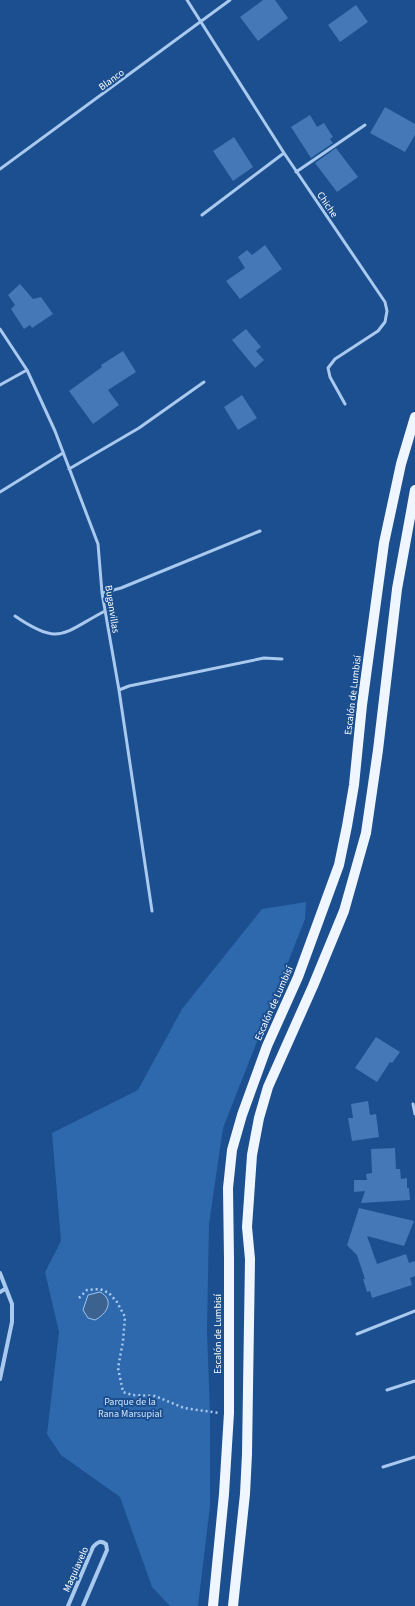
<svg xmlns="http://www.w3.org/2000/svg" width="415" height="1606" viewBox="0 0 415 1606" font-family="'Source Sans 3',sans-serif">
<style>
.green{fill:#2e69ad}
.water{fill:#3c6290;stroke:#9cc4f0}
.building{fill:#4478b7}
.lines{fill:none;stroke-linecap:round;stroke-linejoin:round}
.path{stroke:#a9c9ee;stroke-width:2.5;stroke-dasharray:2 3;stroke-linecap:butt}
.service{stroke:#a9c9ee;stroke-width:3}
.minor{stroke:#a9c9ee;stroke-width:4}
.primary{stroke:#f0f6ff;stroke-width:10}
.labels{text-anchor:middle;stroke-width:4;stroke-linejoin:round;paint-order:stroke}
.street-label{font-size:10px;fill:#fff;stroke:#1b4f8f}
.park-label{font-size:10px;fill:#cfe3fa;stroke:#1b4f8f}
</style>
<rect width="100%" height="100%" fill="#1b4f8f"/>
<!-- green -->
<path class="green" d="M306,902L305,919L223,1128L209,1224L207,1332L210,1412V1506L198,1606H170L152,1587L120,1497L61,1455L47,1434L59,1332L45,1272L61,1241L52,1133L138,1090L182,1009L262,909Z"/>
<!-- water -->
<path class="water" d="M100,1292C115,1300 107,1314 95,1320L88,1318L83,1310L88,1295Z"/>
<!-- building -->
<path class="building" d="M263,0H275L288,18L258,41L240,17Z
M356,5L368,22L340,42L328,25Z
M385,107L415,124V135L405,152L370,133Z
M310,115L317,127L324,123L333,137L330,139L333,143L311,158L291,127Z
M234,137L253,167L233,181L213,151Z
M336,148L358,177L337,192L315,163Z
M265,245L282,269L240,299L226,281L245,268L238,257L247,250L252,255Z
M20,284L33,299L41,297L53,314L32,328L30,325L24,329L11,309L15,305L8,295Z
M246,329L261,347L256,351L264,360L255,368L232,340Z
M123,351L136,372L108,390L119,405L93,424L69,391L102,367L101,365Z
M242,395L257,418L238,430L224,407Z
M376,1037L400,1052L392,1063L390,1062L377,1082L355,1068Z
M368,1101L370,1115L376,1114L379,1137L352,1141L348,1118H353L351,1104Z
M395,1148L396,1169H400L401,1179L407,1178V1188H409L410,1200L361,1203L365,1191L354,1192V1180H367L366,1174L372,1173L371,1149Z
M359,1208L414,1221L404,1246L367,1236L377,1264L406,1254L409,1263L415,1261V1276L410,1278L412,1285L372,1298L370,1291L367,1292L363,1279H365L357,1255L347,1245Z"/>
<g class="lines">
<!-- path -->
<path class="path" d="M79,1298L87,1290L100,1289L109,1293L117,1302L125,1317L123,1341L118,1368L123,1392L132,1395L155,1396L184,1408L219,1413"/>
<!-- service -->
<path class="service" d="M187,0L284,153L385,302L387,311L385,322L378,331L335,359L328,368L330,377L345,404
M0,169L230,0
M296,172L365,125
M202,215L284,153
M0,329L27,370L55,431L98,544L102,593L119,690L152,911
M0,385L27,370
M69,469L139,428L204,382
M0,492L63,453
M102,593L121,588L260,531
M15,616C60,647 63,633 105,611
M119,690L129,686L264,658L282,659
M413,1104L415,1114
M357,1334L415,1311
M387,1390L415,1381
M383,1467L415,1457"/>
<!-- minor -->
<path class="minor" d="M0,1273L12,1304V1322L0,1379
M0,1292L5,1289
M68,1606L93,1547C97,1542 101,1540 106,1544L107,1550L83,1606"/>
<!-- primary -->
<path class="primary" d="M213,1606L224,1494L229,1413V1259L228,1188L232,1150L242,1115L267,1046L298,977L339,865L347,826L354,785L362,705L384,543L401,464L415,417
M233,1606L245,1494L247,1454L250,1259L247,1227L252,1155L259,1118L268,1087L313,986L344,911L366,833L378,750L397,589L415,490"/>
</g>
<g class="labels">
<!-- street labels -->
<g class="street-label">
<text transform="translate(111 79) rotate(-36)" y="4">Blanco</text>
<text transform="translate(328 204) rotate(56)" y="4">Chiche</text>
<text transform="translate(113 609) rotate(81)" y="4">Buganvillas</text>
<text transform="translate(352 695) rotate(-83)" y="4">Escalón de Lumbisí</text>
<text transform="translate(273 1003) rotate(-66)" y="4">Escalón de Lumbisí</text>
<text transform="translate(217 1334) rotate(-90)" y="4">Escalón de Lumbisí</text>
<text transform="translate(75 1569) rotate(-66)" y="4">Maquiavelo</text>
</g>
<!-- park labels -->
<g class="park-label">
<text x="130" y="1405">Parque de la<tspan x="130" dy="12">Rana Marsupial</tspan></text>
</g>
</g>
</svg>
